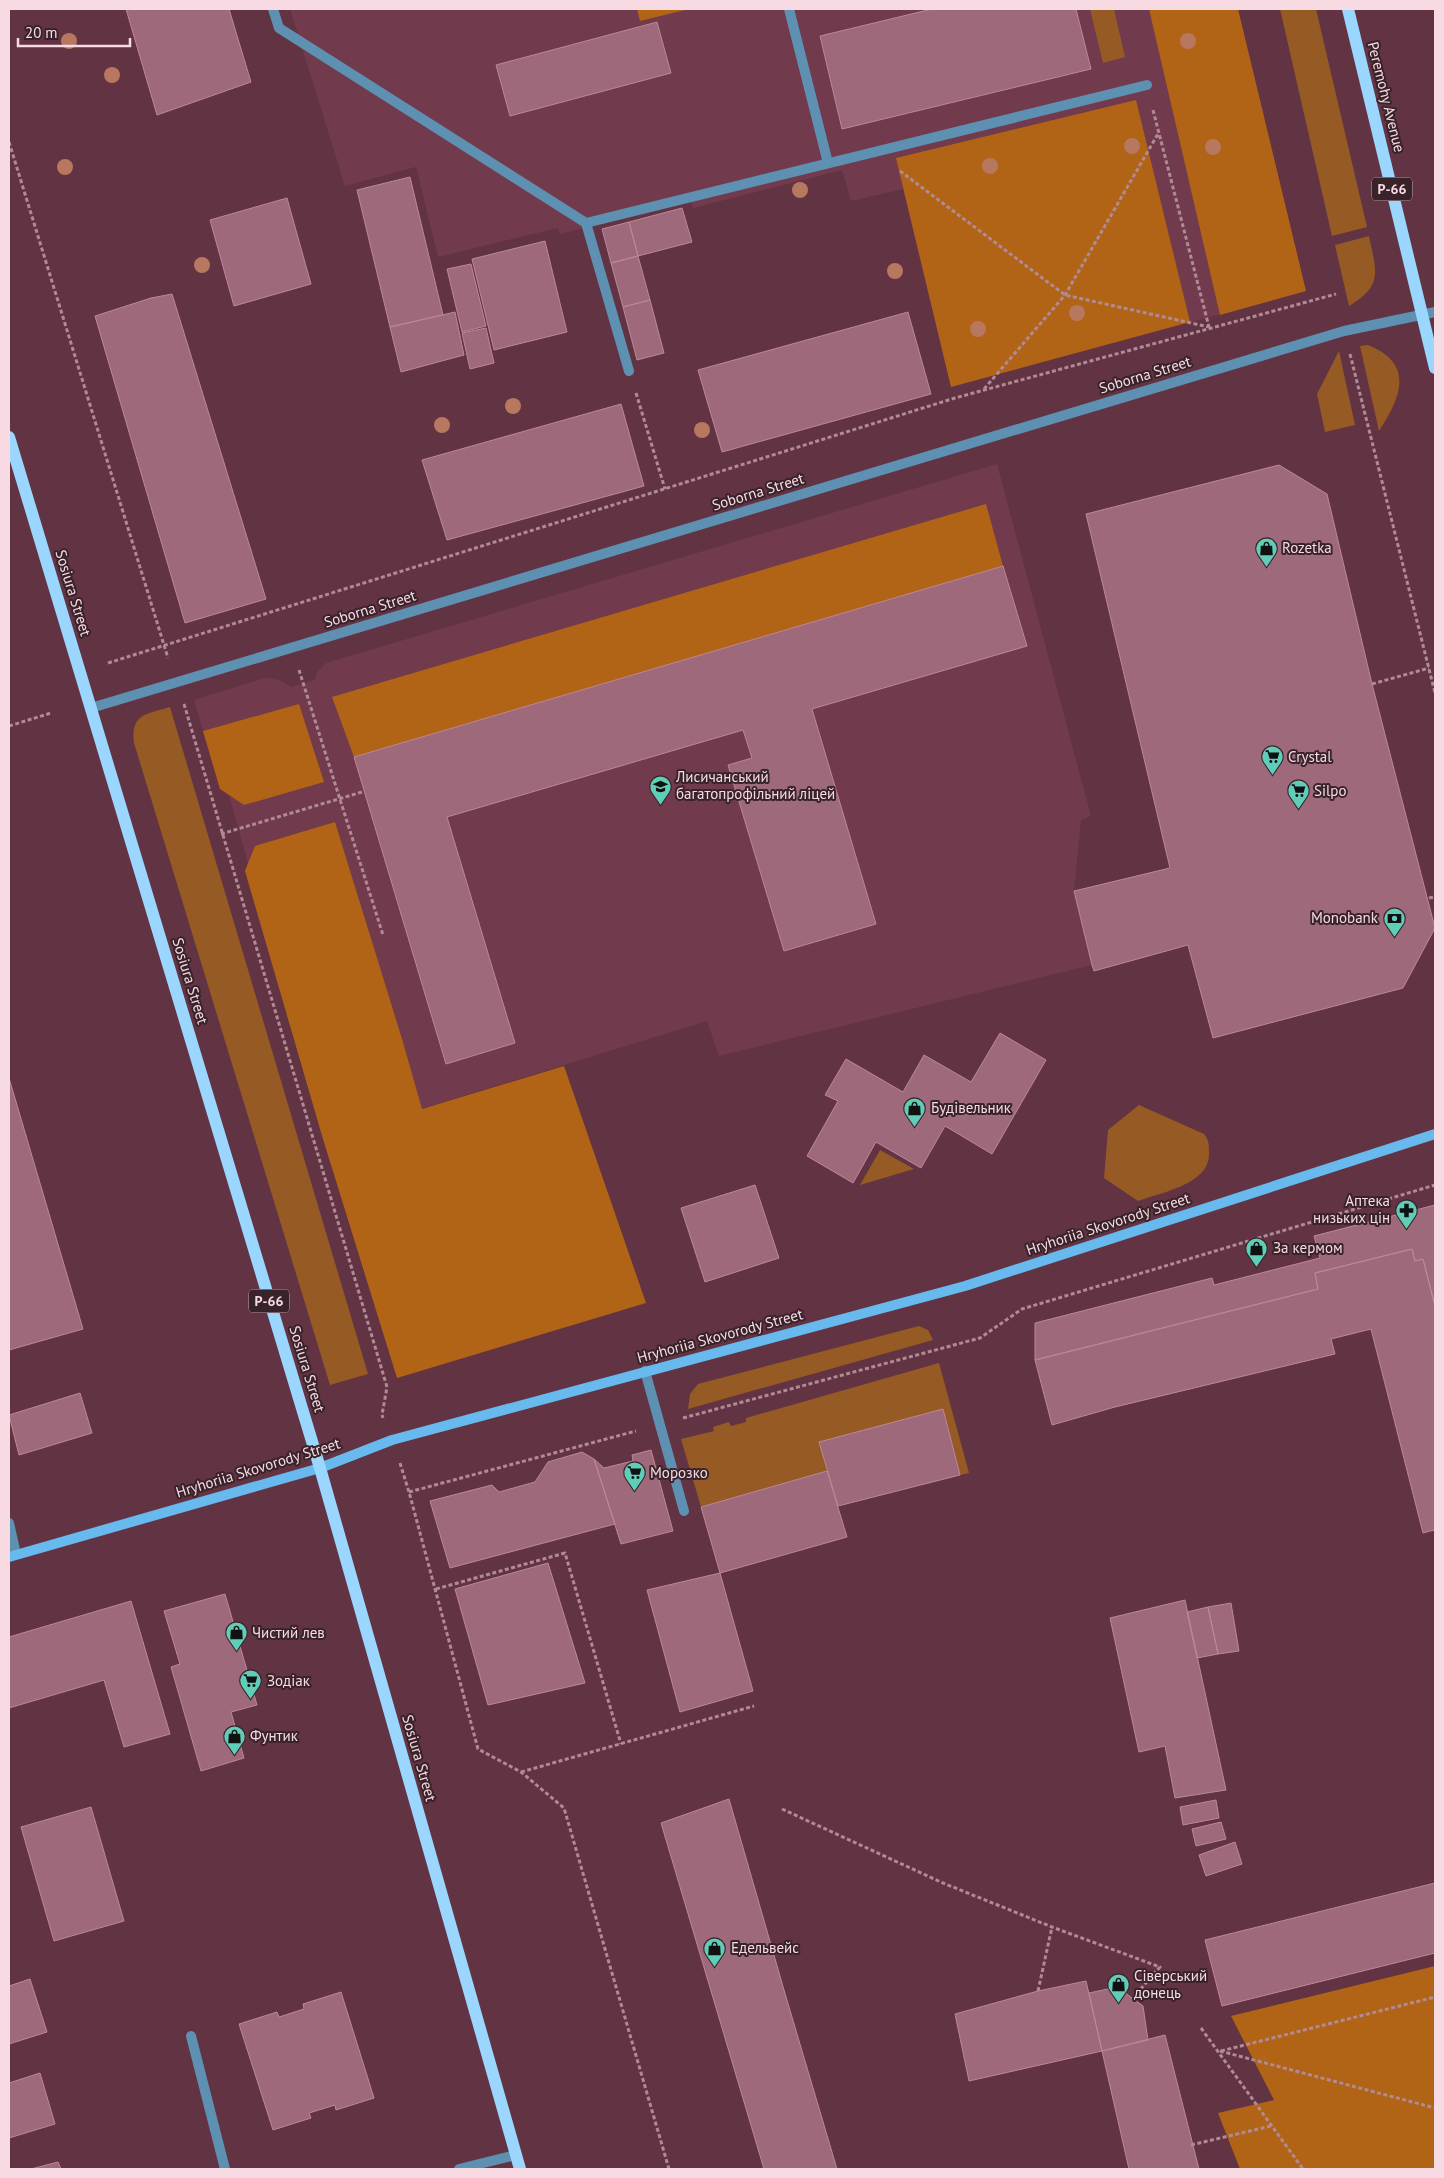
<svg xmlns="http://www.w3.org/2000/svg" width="1444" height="2178" viewBox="0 0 1444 2178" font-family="'PT Sans',sans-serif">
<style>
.built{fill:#713a4d}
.green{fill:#965a25}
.forest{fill:#b26416}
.building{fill:#9e6a7b;stroke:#be8798}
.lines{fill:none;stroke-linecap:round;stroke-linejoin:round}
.path{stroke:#b08a96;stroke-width:3;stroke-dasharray:4 2.5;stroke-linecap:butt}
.lane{stroke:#5e90b1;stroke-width:10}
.street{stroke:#5e90b1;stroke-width:10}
.secondary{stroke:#68baee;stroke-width:10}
.primary{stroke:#9bd6fe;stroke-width:12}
.tree{fill:#b7785f}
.labels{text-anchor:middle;stroke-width:4;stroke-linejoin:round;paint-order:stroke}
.shield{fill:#39232a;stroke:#bfa3ac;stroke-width:1}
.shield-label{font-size:14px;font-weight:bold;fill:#f8dae3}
.street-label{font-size:15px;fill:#f8dae3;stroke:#39232a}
.poi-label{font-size:15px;fill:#f8dae3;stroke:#39232a;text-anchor:start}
</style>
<rect width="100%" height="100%" fill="#623343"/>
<!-- built -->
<path class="built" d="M290,9H1238L1306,291L951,387L903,189L851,201L842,170L693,208L691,201L560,234L558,228L438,257L416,167L345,186Z
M997,464L1091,816L1081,820L1074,891L1092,965L719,1056L707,1021L323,1139L245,871L248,863L229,795L220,789L194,700L265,678L280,680L291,687L315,680L317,672L326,663Z"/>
<!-- green -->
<path class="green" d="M1090,9H1114L1125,57L1103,63Z
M1280,9H1316L1367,227L1332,236Z
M1369,236C1376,271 1384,285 1349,306L1335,245Z
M1368,345C1415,364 1401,397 1379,431L1360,346Z
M1339,351L1355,425L1325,432L1317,394Z
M170,707L368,1374L330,1385L134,743C130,713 148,714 170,707Z
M1139,1105L1204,1134C1209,1140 1209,1145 1209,1152C1211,1184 1162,1192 1138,1201L1104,1178L1108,1130Z
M880,1150L914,1169L860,1185Z
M919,1326L928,1330L933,1340L688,1409L690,1394L698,1384Z
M939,1363L969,1473L960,1475L943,1409L820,1442L827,1471L701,1507L681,1439L714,1431L713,1427L729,1422L731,1426L746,1422V1418Z"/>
<!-- forest -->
<path class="forest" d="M637,9H689L640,21Z
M1149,9H1238L1306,291L1220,315Z
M1136,100L1190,322L951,387L896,158Z
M986,504L1003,566L354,757L332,697Z
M299,704L324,782L244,805L220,789L203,731Z
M335,822L402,1039L422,1109L564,1066L646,1303L397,1378L323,1139L245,871L255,846Z
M1435,1966V2169H1240L1218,2113L1274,2100L1231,2016Z"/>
<!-- building -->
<path class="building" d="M126,9H229L251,82L157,115Z
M932,9H1076L1091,69L842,129L820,36Z
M657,22L671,73L510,116L496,65Z
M410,177L443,315L390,327L357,190Z
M287,198L311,284L234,306L210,220Z
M682,208L692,242L638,256L629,222Z
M629,222L638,256L611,263L602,229Z
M545,241L567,332L494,350L472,259Z
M638,256L650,300L623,307L611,263Z
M471,264L486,326L462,332L447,269Z
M172,294L266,599L185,623L95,316L151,298Z
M650,300L664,353L637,360L623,307Z
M455,312L464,355L401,372L390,327Z
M908,312L931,394L722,452L698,370Z
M486,328L494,363L470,369L462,333Z
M621,404L644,486L447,540L422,460Z
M1279,465L1327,494L1372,684L1435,928L1403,988L1213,1038L1188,945L1094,971L1092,965L1074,891L1170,868L1086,514Z
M1003,566L1027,646L812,709L876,924L784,951L728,765L752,758L743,730L447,817L515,1043L446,1064L354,757Z
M1000,1033L1046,1060L992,1154L945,1126L921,1168L876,1142L853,1183L807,1156L838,1101L825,1095L846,1059L903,1092L924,1055L971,1082Z
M9,1078L83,1329L9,1350Z
M755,1185L779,1258L705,1282L681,1208Z
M1435,1205V1306L1423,1259L1415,1261L1412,1249L1315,1273L1318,1289L1035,1360V1323L1212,1278L1214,1285L1320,1258L1314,1236Z
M1412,1249L1415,1261L1423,1259L1435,1306V1535L1434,1530L1423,1533L1371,1329L1331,1339L1335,1354L1115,1407L1052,1425L1035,1360L1318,1289L1315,1273Z
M80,1393L92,1433L19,1455L9,1415Z
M943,1409L960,1475L838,1506L819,1442Z
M651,1450L673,1531L621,1544L594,1459L604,1468L633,1461L632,1455Z
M582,1452L594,1459L615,1524L450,1568L430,1501L492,1485L499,1492L535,1482L548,1462Z
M827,1471L847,1537L720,1573L701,1507Z
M548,1563L585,1683L488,1705L455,1589Z
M720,1573L753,1691L680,1712L647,1590Z
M225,1594L257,1705L231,1712L244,1758L201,1771L171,1667L180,1664L164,1611Z
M1185,1600L1226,1790L1175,1798L1165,1746L1139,1752L1110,1618Z
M131,1601L170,1734L124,1747L104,1680L9,1708V1637Z
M1231,1603L1239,1651L1218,1654L1208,1607Z
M1208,1607L1218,1654L1197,1658L1187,1612Z
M729,1799L784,1990L837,2169H764L661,1823Z
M1216,1800L1219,1818L1183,1825L1180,1807Z
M91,1807L124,1921L54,1941L21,1827Z
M1221,1822L1226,1839L1196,1846L1192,1829Z
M1235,1842L1242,1864L1206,1876L1199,1855Z
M1435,1883V1953L1222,2006L1205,1940Z
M30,1979L47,2032L9,2044V1986Z
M1086,1981L1102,2051L969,2081L955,2014L1038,1991Z
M1117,1987L1143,2006L1148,2040L1102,2051L1089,1993Z
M341,1992L374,2098L336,2110L335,2105L309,2113L311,2118L273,2130L239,2024L277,2012L279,2017L304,2009L303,2004Z
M1165,2035L1199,2169H1129L1102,2051Z
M40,2073L55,2124L9,2138V2083Z
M58,2162L61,2169H31Z"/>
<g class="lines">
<!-- path -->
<path class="path" d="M1153,110L1209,327
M9,142L168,658
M900,171L1065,295L1209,327
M1350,354L1435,693
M984,389L1065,295L1159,132
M636,393L665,489
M108,663L955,398L1336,294
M299,670L383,935
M1372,684L1429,668
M184,704L387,1387L382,1415L383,1418
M9,726L51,713
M221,834L362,792
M1429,898L1435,897
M683,1418L980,1338L1022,1309L1435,1185
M400,1463L409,1492L478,1749L521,1772L564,1808L669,2169
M409,1492L636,1431
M436,1589L565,1553L621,1744
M521,1772L754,1706
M782,1809L943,1883L1052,1927L1160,1967L1132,1999
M1038,1991L1052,1927
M1201,2028L1303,2169
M1220,2051L1435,2108
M1221,2051L1435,1997
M1191,2145L1271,2126"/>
<!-- lane -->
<path class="lane" d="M273,9L279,28L586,223L1147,85
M789,9L828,163
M586,223L629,371
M645,1371L684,1511
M9,1523L16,1554
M191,2036L225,2169
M459,2169L516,2155"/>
<!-- street -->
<path class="street" d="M91,708L1344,331L1435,312"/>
<!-- secondary -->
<path class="secondary" d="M9,1557L320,1468L392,1440L965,1286L1435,1134"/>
<!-- primary -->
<path class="primary" d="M1348,9L1435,368
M9,437L320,1468L520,2169"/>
</g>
<!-- trees -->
<g class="tree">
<circle cx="69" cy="41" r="8"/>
<circle cx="1188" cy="41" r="8"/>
<circle cx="112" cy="75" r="8"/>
<circle cx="1132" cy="146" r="8"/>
<circle cx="1213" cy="147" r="8"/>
<circle cx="990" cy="166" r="8"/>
<circle cx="65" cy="167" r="8"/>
<circle cx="800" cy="190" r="8"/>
<circle cx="202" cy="265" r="8"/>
<circle cx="895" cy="271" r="8"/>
<circle cx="1077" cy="313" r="8"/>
<circle cx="978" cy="329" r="8"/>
<circle cx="513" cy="406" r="8"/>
<circle cx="442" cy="425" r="8"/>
<circle cx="702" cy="430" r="8"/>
</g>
<!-- icons -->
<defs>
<symbol id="shop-pin" viewBox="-11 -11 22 30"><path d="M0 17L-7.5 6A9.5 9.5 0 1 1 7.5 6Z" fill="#5eceb8" stroke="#39232a"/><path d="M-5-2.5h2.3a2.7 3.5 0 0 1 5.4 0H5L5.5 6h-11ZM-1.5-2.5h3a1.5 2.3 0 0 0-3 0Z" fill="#111"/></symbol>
<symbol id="supermarket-pin" viewBox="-11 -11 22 30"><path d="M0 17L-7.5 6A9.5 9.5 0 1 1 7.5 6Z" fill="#5eceb8" stroke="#39232a"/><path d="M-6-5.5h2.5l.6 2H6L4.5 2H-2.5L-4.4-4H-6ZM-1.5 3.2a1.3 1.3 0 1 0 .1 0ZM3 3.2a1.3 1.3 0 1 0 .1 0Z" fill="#111"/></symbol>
<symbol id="school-pin" viewBox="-11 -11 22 30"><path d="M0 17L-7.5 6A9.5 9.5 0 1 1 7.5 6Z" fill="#5eceb8" stroke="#39232a"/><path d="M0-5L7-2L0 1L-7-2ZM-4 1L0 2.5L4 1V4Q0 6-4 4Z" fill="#111"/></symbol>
<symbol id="bank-pin" viewBox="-11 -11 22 30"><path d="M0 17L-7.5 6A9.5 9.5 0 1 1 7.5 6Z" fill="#5eceb8" stroke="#39232a"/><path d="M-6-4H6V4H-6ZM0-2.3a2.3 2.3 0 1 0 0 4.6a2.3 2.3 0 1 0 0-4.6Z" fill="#111"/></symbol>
<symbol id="pharmacy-pin" viewBox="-11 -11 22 30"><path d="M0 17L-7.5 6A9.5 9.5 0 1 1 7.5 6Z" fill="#5eceb8" stroke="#39232a"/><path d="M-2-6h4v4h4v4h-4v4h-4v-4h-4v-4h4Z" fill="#111"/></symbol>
</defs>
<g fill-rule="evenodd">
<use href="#shop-pin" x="1254" y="536" width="25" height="34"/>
<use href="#supermarket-pin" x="1260" y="744" width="25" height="34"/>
<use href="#school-pin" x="648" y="774" width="25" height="34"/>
<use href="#supermarket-pin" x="1286" y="778" width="25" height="34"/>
<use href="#bank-pin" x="1382" y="906" width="25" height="34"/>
<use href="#shop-pin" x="902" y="1096" width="25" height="34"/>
<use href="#pharmacy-pin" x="1394" y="1198" width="25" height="34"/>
<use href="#shop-pin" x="1244" y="1236" width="25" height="34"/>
<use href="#supermarket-pin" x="622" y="1460" width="25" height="34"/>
<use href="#shop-pin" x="224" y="1620" width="25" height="34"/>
<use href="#supermarket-pin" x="238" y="1668" width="25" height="34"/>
<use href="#shop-pin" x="222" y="1724" width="25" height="34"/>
<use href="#shop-pin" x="702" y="1936" width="25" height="34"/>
<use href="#shop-pin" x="1106" y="1972" width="25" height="34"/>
</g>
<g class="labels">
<!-- shield labels -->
<g class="shield">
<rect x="1372" y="177.5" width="40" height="23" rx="4"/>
<rect x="249" y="1289.5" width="40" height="23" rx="4"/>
</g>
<g class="shield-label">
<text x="1392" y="194">Р-66</text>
<text x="269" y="1306">Р-66</text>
</g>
<!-- street labels -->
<g class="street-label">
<text transform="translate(1386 97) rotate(76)" y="5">Peremohy Avenue</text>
<text transform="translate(1145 375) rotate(-17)" y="5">Soborna Street</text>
<text transform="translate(758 492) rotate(-17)" y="5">Soborna Street</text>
<text transform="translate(73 593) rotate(73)" y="5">Sosiura Street</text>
<text transform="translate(370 609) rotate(-17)" y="5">Soborna Street</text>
<text transform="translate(190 981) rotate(73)" y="5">Sosiura Street</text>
<text transform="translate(1108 1224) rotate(-18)" y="5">Hryhoriia Skovorody Street</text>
<text transform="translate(720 1336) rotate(-15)" y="5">Hryhoriia Skovorody Street</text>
<text transform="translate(307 1369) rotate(73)" y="5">Sosiura Street</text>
<text transform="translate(258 1468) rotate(-17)" y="5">Hryhoriia Skovorody Street</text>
<text transform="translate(419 1758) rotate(74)" y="5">Sosiura Street</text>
</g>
<!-- poi labels -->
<g class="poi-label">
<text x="1282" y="553">Rozetka</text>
<text x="1288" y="762">Crystal</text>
<text x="676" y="782">Лисичанський<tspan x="676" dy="17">багатопрофільний ліцей</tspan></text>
<text x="1314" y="796">Silpo</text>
<text x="1378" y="923" text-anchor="end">Monobank</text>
<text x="931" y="1113">Будівельник</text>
<text x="1390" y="1206" text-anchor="end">Аптека<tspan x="1390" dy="17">низьких цін</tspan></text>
<text x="1273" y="1253">За кермом</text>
<text x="650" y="1478">Морозко</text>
<text x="252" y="1638">Чистий лев</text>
<text x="267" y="1686">Зодіак</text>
<text x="250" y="1741">Фунтик</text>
<text x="731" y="1953">Едельвейс</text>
<text x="1134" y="1981">Сіверський<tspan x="1134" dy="17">донець</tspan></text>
</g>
</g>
<!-- border -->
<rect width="1444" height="2178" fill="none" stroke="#f8dae3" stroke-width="20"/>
<!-- scale -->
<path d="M18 38v8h112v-8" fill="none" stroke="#f8dae3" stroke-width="2.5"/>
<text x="25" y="38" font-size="15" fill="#f8dae3" stroke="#39232a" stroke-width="4" paint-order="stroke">20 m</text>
</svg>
